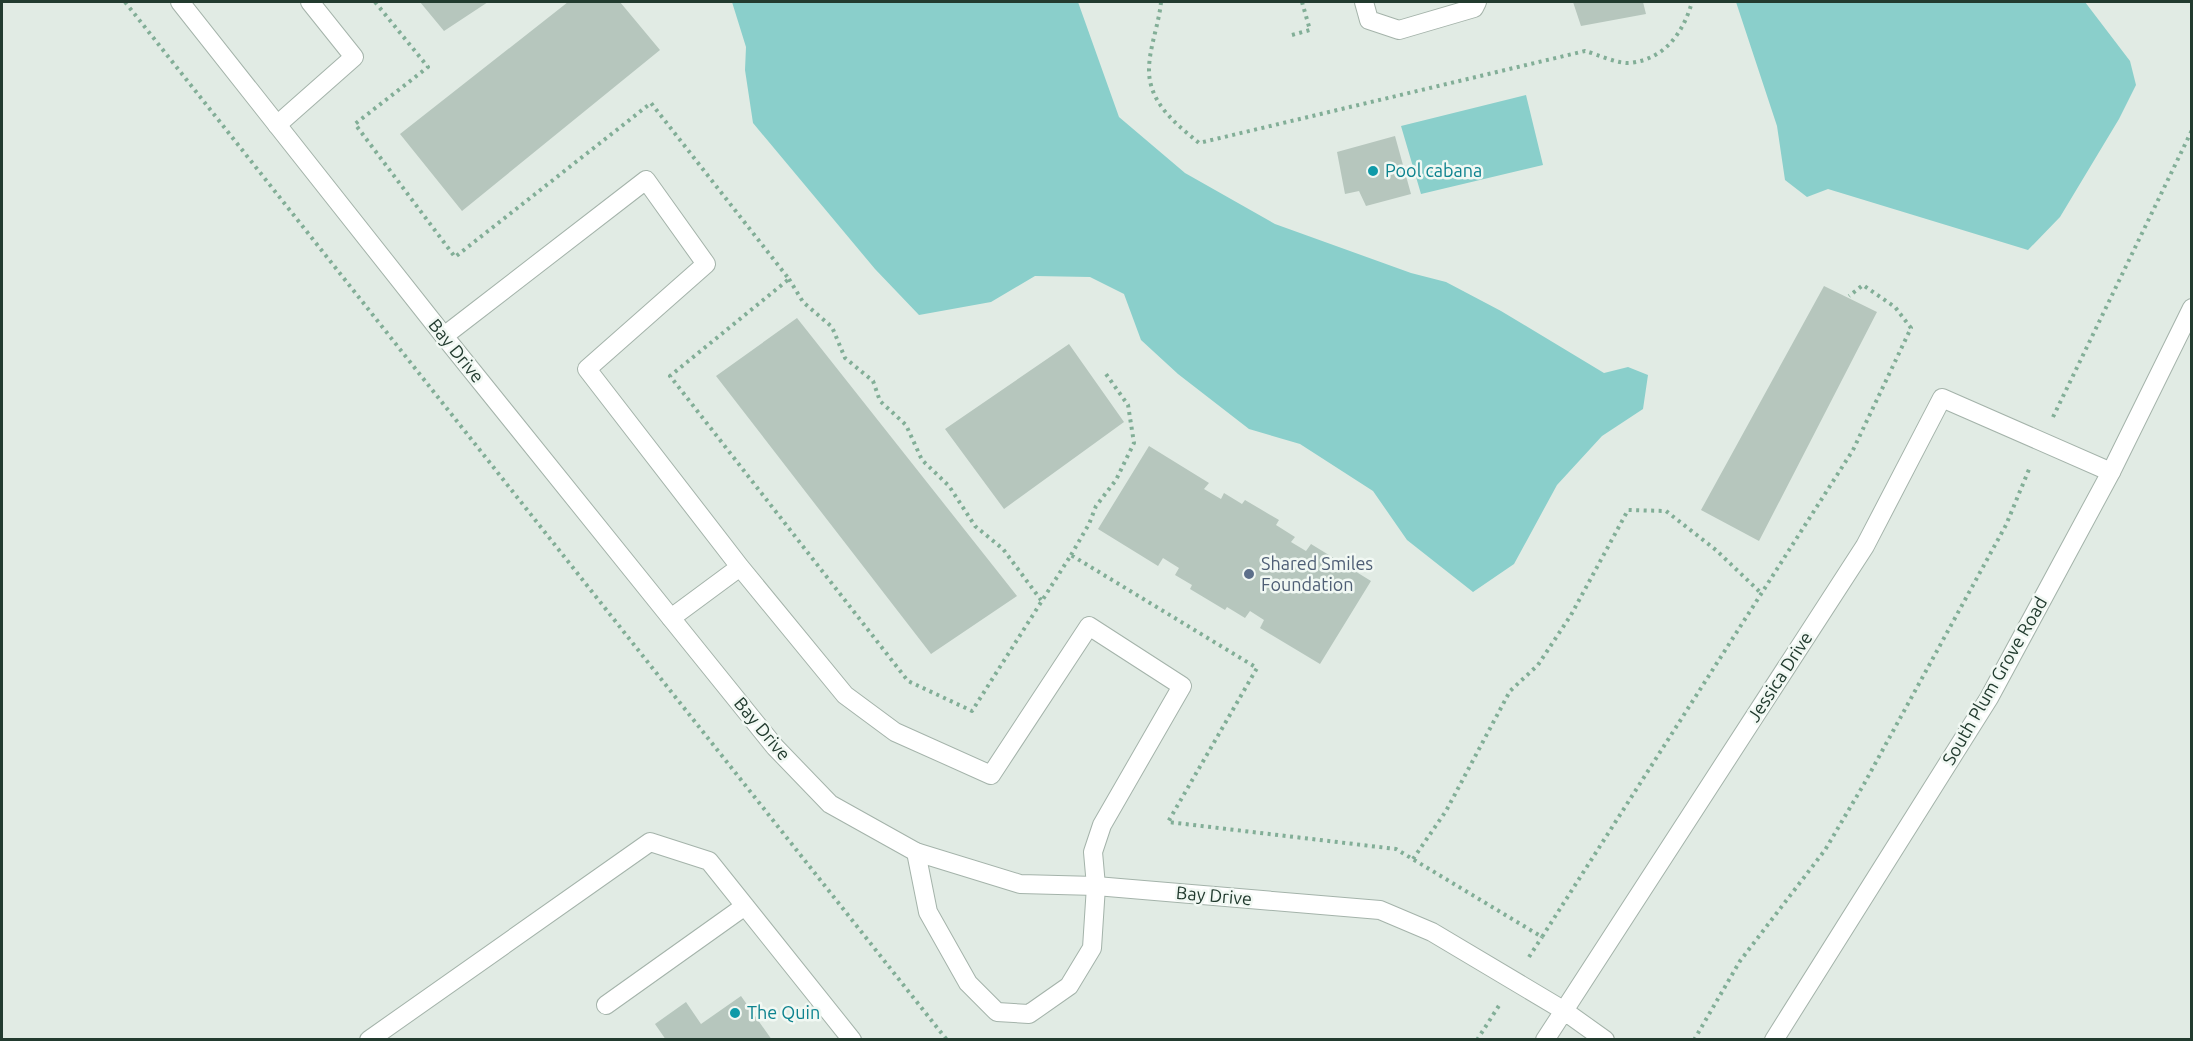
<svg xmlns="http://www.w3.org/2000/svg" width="2193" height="1041" viewBox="0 0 2193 1041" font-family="Ubuntu,sans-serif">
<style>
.water{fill:#8acfcb}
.building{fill:#b6c6bd}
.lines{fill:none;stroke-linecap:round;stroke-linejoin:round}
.service-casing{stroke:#a4b3aa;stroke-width:20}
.minor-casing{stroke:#a4b3aa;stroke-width:20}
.tertiary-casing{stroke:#a4b3aa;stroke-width:20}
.path{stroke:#82ae97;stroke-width:4;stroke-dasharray:3 4.5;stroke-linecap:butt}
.service{stroke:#fff;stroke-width:18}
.minor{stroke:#fff;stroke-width:18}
.tertiary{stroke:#fff;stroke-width:18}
.culture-dot{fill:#0f9aa8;stroke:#f1f8f3;stroke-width:2}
.service-dot{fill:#5c6f8a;stroke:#f1f8f3;stroke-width:2}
.labels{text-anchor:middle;stroke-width:5;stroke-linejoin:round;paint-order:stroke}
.culture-label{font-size:18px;fill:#0d838f;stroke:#f1f8f3;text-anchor:start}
.street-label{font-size:18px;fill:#223b2f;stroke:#f1f8f3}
.service-label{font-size:18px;fill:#4e5e75;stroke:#f1f8f3;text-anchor:start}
</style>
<rect width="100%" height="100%" fill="#e1ebe4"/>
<!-- water -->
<path class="water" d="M732,2H1078L1119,117L1185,173L1275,224L1411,273L1446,282L1501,311L1604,373L1628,367L1648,375L1643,409L1602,436L1557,485L1514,564L1473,592L1407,540L1373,491L1300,444L1249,429L1178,374L1141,340L1124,294L1090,277L1035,276L991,302L919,315L875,269L753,123L745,70L746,47Z
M1736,2H2085L2130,61L2136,85L2119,119L2060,217L2028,250L1828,189L1807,197L1785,180L1777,126Z
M1526,95L1543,165L1421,194L1401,126Z"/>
<!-- building -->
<path class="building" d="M420,2H488L444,31Z
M568,2H620L660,50L462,211L400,134Z
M1573,2H1643L1646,14L1581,26Z
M1395,136L1411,194L1366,206L1359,191L1345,194L1337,152Z
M1824,286L1877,312L1759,541L1701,510Z
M797,318L1017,596L931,654L716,376Z
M1069,344L1124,422L1004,509L945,429Z
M1149,446L1209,483L1204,489L1221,499L1224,493L1242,504L1245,500L1279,520L1276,525L1295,537L1291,542L1306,551L1311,544L1371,581L1320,664L1260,628L1264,620L1250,611L1245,618L1227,607L1225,610L1190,589L1192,585L1175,575L1179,568L1163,558L1158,566L1098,529Z
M741,996L772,1040H666L655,1024L686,1002L701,1024Z"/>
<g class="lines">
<defs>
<path id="service" d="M277,125L354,57L310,2
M444,336L646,180L706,264L587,369L740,567L845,695L895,732L991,775L1089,626L1182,686L1102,825L1093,852L1096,886L1092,948L1069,986L1029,1014L997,1012L968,983L928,912L916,852
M671,618L740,567
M606,1005L745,906
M369,1040L650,842L709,861L852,1040"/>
<path id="minor" d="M180,2L444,336L671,618L775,747L830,804L916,852L1020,884L1096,886L1380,910L1432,932L1563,1010L1605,1040
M1364,2L1369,20L1399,30L1474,8L1477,2
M1545,1040L1865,546L1942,398L2111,472"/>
<path id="tertiary" d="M1774,1040L1989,698L2111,472L2192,308"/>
</defs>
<!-- service casing -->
<use href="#service" class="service-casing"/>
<!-- minor casing -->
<use href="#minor" class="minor-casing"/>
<!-- tertiary casing -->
<use href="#tertiary" class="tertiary-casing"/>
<!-- path -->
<path class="path" d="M125,2L947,1040
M375,2L428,67L355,124L455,257L651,103L789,279L670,376L908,681L972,711L1071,555L1257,668L1168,822L1396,849L1542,937L1853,450L1911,328L1895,307L1863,285L1849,296
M1161,2C1159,24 1149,48 1149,70C1149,103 1176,124 1199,143L1585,51C1597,54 1617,64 1630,63C1665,59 1683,33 1692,2
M1292,35L1310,30L1302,2
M789,279L803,302L832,327L845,358L873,381L880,401L906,425L922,460L949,486L975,526L1003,549L1041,600
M2053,417L2192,130
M1071,555L1089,524L1096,506L1116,480L1134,443L1128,405L1106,374
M1413,859L1446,811L1510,691L1538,665L1571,615L1628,510L1666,511L1716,550L1762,594
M1529,957L1542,937
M1477,1040L1500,1004
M1694,1040L1740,961L1825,850L1864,784L2006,525L2030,467"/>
<!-- service -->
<use href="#service" class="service"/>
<!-- minor -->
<use href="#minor" class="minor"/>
<!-- tertiary -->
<use href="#tertiary" class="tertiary"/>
</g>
<!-- markers -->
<g class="culture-dot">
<circle cx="1373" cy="171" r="6"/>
<circle cx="735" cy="1013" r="6"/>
</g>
<circle class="service-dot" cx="1249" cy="574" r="6"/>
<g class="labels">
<!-- culture labels -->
<g class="culture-label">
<text x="1385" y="177">Pool cabana</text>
<text x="747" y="1019">The Quin</text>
</g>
<!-- street labels -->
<g class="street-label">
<text transform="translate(456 351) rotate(51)" y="6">Bay Drive</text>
<text transform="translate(1780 677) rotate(-57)" y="6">Jessica Drive</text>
<text transform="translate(1995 681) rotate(-60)" y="6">South Plum Grove Road</text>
<text transform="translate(762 729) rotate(50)" y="6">Bay Drive</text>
<text transform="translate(1214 896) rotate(5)" y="6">Bay Drive</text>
</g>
<!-- service labels -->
<g class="service-label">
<text x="1261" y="570">Shared Smiles<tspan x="1261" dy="21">Foundation</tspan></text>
</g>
</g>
<!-- border -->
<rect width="2193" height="1041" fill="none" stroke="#223b2f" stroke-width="6"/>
</svg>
